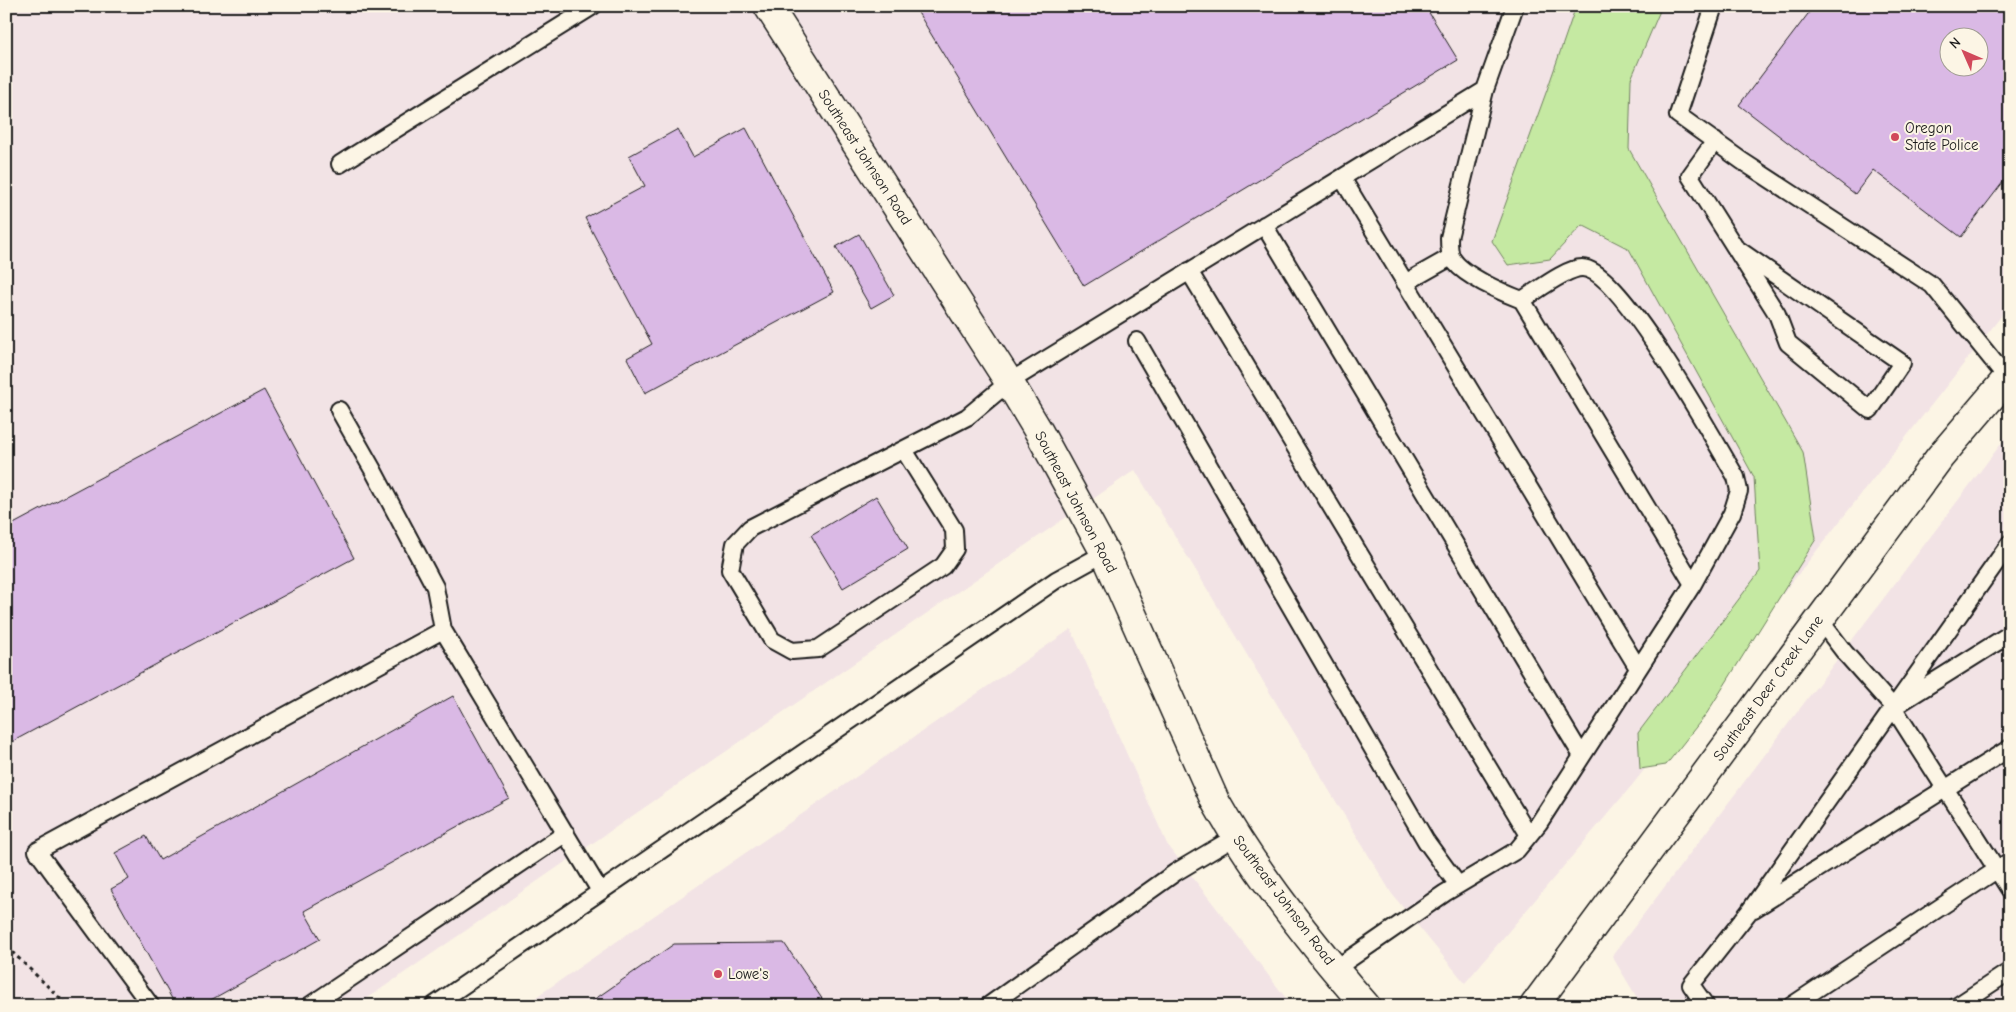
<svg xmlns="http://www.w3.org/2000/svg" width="2016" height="1012" viewBox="0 0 2016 1012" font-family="'Comic Neue',sans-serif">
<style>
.built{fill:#f2e3e5;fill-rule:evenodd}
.green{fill:#c5e9a2;stroke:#70825f}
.building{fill:#dab9e5;stroke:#1c1c1c;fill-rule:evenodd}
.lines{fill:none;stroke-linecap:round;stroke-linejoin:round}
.service-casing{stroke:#1c1c1c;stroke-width:20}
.minor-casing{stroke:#1c1c1c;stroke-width:31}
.tertiary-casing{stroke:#1c1c1c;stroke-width:31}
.path{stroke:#1c1c1c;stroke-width:3;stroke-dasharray:4 4;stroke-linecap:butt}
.service{stroke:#fcf5e5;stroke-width:16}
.minor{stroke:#fcf5e5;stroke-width:28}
.tertiary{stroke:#fcf5e5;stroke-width:28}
.poi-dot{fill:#d1495b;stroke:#fcf5e5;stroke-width:2}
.labels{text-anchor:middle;stroke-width:4;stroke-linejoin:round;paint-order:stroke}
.poi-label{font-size:15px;fill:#1c1c1c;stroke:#fcf5e5;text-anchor:start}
.street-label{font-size:15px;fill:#1c1c1c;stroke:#fcf5e5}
</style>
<rect width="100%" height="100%" fill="#fcf5e5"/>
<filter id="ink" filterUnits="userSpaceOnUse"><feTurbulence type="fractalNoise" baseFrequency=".02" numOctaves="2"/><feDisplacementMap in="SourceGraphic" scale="10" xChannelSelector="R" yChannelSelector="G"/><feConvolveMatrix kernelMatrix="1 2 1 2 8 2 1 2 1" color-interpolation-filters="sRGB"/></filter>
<g filter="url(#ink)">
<!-- built -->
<path class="built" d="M6,6H2010V305L1633,784L1465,983L1392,894L1135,470L356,1006H6ZM1948,38H1978V68H1948Z
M2010,432V1006H1642L1612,956Z
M1071,629L1167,844L1292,1006H523Z"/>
<!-- green -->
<path class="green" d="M1576,6H1662L1631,79L1629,149L1803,452L1816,539L1707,713L1666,765L1640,769L1638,733L1760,571L1754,477L1629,249L1582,225L1550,259L1508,265L1492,241L1547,90Z"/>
<!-- building -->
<path class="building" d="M914,6H1425L1458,60L1084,286Z
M1814,6H2010V173L1961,237L1873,170L1855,194L1739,105ZM1948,38H1978V68H1948Z
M746,128L834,292L645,393L627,358L652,344L585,218L645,186L629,156L678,129L693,157Z
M859,234L894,295L871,308L836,247Z
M264,390L354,558L6,745V528Z
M876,496L908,549L843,588L811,535Z
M453,696L509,798L304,911L320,939L200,1006H176L111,889L129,879L115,853L146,836L160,860Z
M784,943L825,1003L822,1006H585L674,944Z"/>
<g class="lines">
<defs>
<path id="service" d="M1714,6L1678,115L1742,161L1932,285L2007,378
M1715,141L1690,176L1777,314L1788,343L1870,410L1902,363L1736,248
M340,164L593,6
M1342,178L1638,668
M1264,225L1582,756
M1189,271L1529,835
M1405,283L1451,257
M1522,300C1537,291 1566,268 1582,268C1620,268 1715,442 1736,477L1739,491L1732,513L1693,584
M1137,341L1426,841L1458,885
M339,410L373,470L435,587L443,630
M904,450L954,530L955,549L943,566L818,649L792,651L772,640L730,570L735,544L750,528L967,417L1009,382L1485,90
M1819,619L1845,653L1893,707L2010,890
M1900,703L2010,634
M1754,909L2010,748
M1335,969L1445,893L1517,850L1539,823L1693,584L1522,300C1504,293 1461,275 1452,258C1449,253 1449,244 1449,238L1485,90L1515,6
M151,1006L37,851L443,630L600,891
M309,1006L566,833
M433,1006L1056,580L1105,553
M988,1006L1176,872L1235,837
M1706,1006L1691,985L1748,913L2010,543
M1791,1006L2010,861
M1957,1006L2010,971"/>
<path id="minor" d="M768,6L1009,382L1039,432L1105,553
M1534,1006L1940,457L2010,375"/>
<path id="tertiary" d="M1105,553L1215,801C1256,874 1311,943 1366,1006"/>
</defs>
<!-- service casing -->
<use href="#service" class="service-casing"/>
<!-- minor casing -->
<use href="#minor" class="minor-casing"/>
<!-- tertiary casing -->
<use href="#tertiary" class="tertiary-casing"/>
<!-- path -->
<path class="path" d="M6,946L68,1006"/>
<!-- service -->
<use href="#service" class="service"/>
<!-- minor -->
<use href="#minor" class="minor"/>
<!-- tertiary -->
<use href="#tertiary" class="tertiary"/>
</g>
</g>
<!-- markers -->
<g class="poi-dot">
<circle cx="1895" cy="137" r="5"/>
<circle cx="718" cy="974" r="5"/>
</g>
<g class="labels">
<!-- poi labels -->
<g class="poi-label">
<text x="1905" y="133">Oregon<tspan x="1905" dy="17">State Police</tspan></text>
<text x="728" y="979">Lowe's</text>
</g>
<!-- street labels -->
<g class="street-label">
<text transform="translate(865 157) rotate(57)" y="5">Southeast Johnson Road</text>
<text transform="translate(1076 502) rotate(62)" y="5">Southeast Johnson Road</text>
<text transform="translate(1768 688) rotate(-54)" y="5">Southeast Deer Creek Lane</text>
<text transform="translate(1284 900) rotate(53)" y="5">Southeast Johnson Road</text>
</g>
</g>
<!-- margin -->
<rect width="2016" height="1012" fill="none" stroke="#fcf5e5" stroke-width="25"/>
<rect x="12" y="12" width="1991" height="987" fill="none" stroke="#1c1c1c" stroke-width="2" filter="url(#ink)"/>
<!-- north arrow -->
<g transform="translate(1964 52) rotate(315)"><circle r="24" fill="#fcf5e5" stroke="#a29e95"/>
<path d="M0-4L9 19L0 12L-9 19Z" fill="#d1495b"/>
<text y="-8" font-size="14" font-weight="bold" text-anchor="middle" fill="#1c1c1c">N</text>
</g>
</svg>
